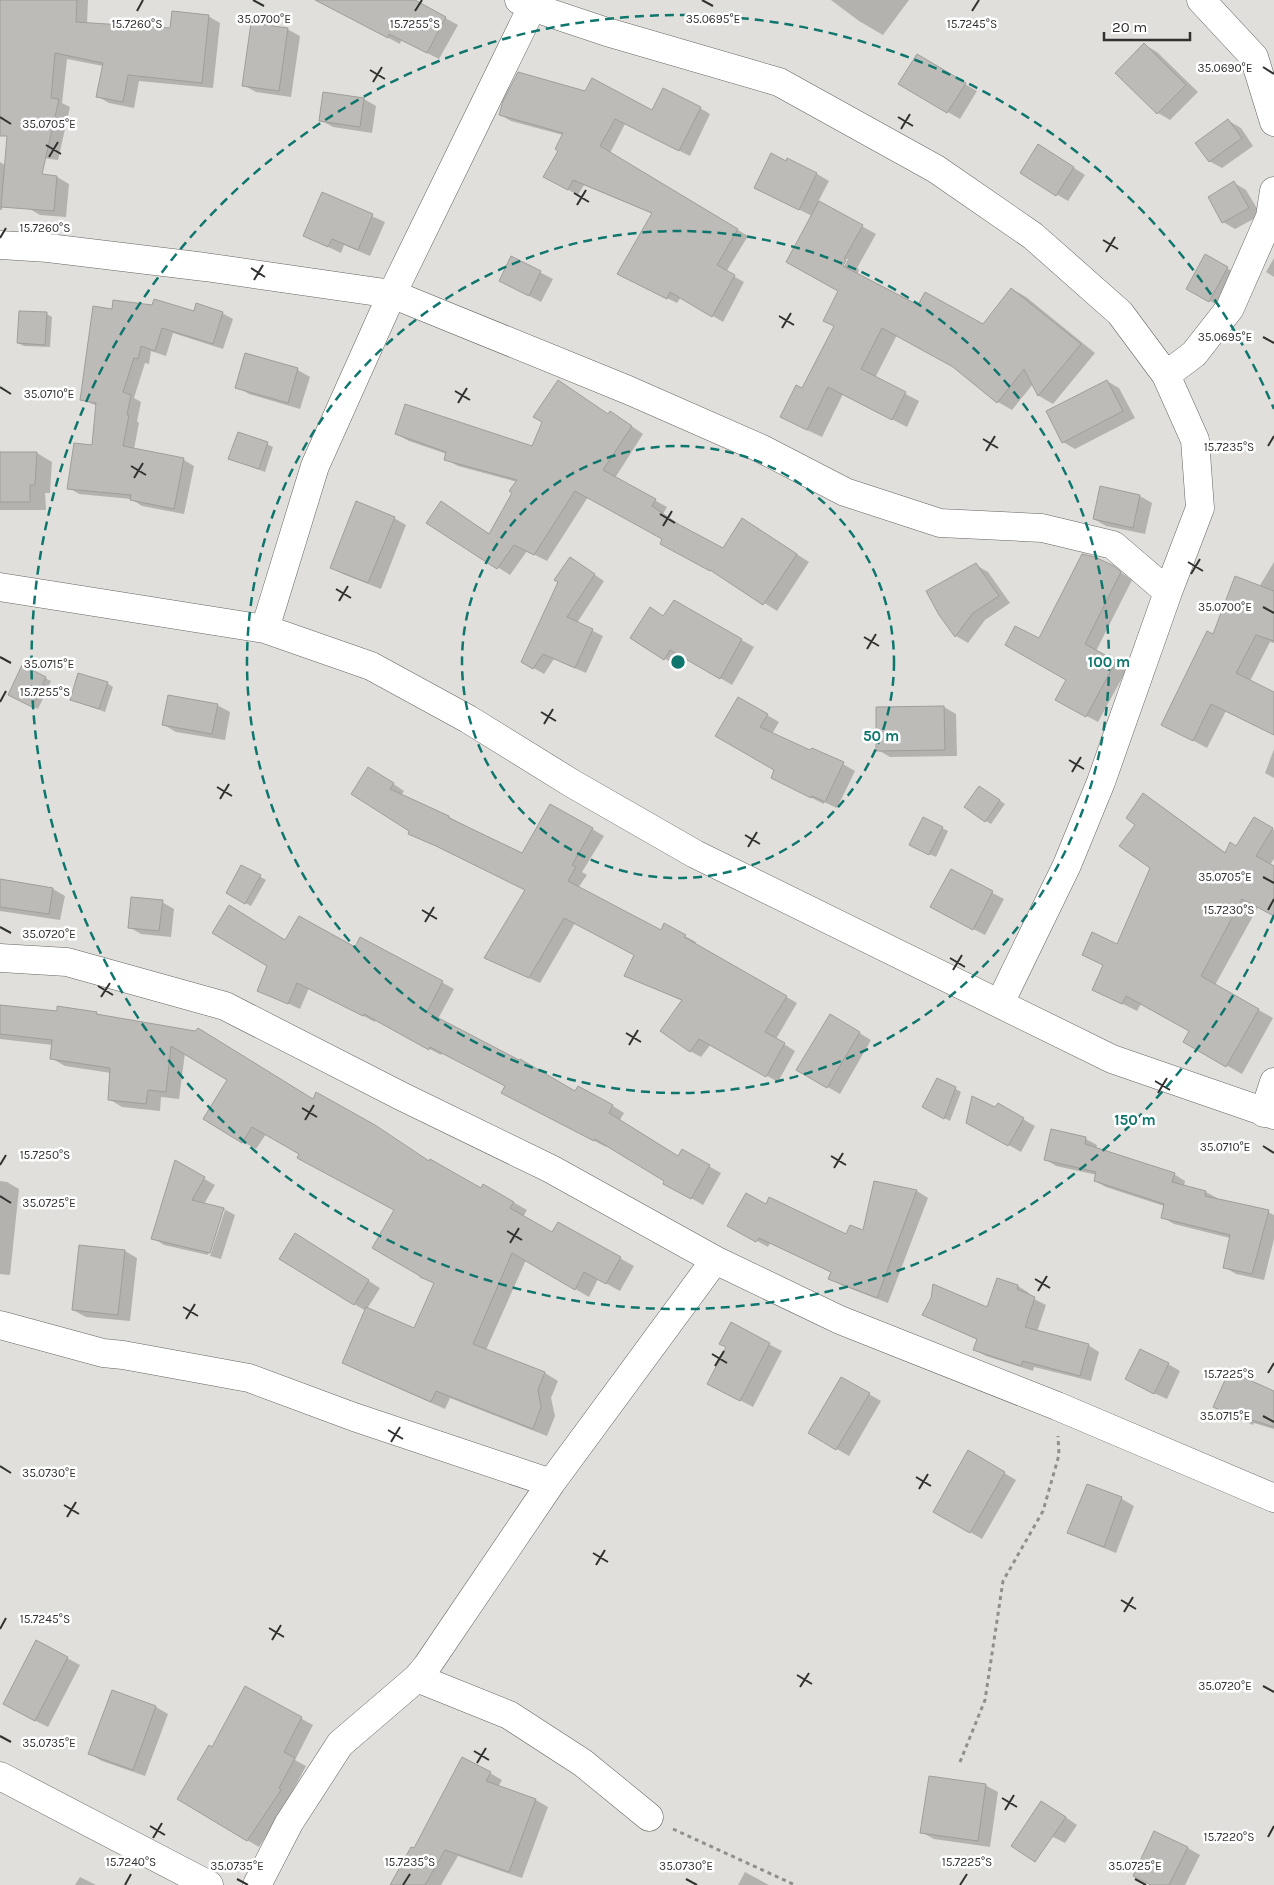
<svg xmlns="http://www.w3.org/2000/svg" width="1274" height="1885" viewBox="0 0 1274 1885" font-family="Karla,sans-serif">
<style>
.shadow{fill:#0003;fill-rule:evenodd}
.building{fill:#bcbbb7;stroke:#9f9e9a}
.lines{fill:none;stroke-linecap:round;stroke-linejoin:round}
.minor-casing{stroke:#656460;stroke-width:29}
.path{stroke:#8f8f8c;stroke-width:3;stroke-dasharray:4 4;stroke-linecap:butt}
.minor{stroke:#fff;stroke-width:28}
.ticks{fill:none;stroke:#31312f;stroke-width:2}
.ring{fill:none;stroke:#0f766e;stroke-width:2.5;stroke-dasharray:9 6}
.ticks-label{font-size:12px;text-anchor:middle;fill:#31312f;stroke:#fff;stroke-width:5;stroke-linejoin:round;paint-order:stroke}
.centre{fill:#0f766e;stroke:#fff;stroke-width:2.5}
.ring-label{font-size:15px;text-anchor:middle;font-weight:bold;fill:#0f766e;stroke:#fff;stroke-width:5;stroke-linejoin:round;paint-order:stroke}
</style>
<rect width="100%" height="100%" fill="#e0dfdb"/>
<!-- shadow -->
<path class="shadow" d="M0,0H88L87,24L172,30L208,16L220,23L213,88L139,81L134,108L109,103L97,96L103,66L67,59L62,103L70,107L58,160L18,155L17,97L0,72Z
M317,0H412L458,25L439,59L401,40L400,44Z
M831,0H909L883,35L859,21Z
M287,29L300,36L291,97L256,92L243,85Z
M1145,45L1157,52L1198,92L1170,120L1158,113Z
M917,56L977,91L960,119L900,84Z
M324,94L364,99L376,106L372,133L333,127L320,120Z
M700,108L710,114L690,156L625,124L610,153L748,236L726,272L744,282L723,322L681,297L677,303L629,279L653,214L584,185L578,195L555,183L563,135L511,121L501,115L653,112Z
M1229,121L1241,128L1253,146L1222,168L1209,161Z
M1051,153L1085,175L1068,201L1056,194Z
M0,162L8,167L2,210H0Z
M787,162L817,174L829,181L818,202L876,234L857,268L859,270L857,275L918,306L983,325L1012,289L1026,297L1095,353L1053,404L1039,396L1033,384L1012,410L998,402L955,367L897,335L875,378L919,401L907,427L843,394L822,437L796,425L803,390L835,326L840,291L812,216L768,194ZM845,259H848L841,272L839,271Z
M57,177L69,184L66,217L40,215L28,208Z
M1234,183L1246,190L1261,215L1235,229L1223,222L1209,197Z
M323,194L385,222L370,256L344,245L341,253L305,236Z
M1205,256L1239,275L1222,308L1187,288Z
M512,258L553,279L541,302L512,287Z
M1274,258V277L1266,272Z
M113,310L222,313L233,319L223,349L173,333L166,356L151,351L149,364L145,363L134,398L141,402L137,421L139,423L134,449L184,460L194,466L184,514L142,506L131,499L79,494L69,488L93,446L97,406L81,399Z
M47,314L52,317L50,347L24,346L18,343Z
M246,355L298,370L310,377L300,409L249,394L237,387Z
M1107,381L1119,388L1135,418L1075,449L1063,442Z
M609,415L623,420L643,434L615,478L667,507L663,514L687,530L723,550L755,527L809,562L777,611L723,577L674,551L664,539L588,497L547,561L527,551L510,575L428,523L453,510L490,534L513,493L517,482L458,466L445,459L447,454L409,441L396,434L533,448Z
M267,444L273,447L265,472L230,459Z
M0,453H37L52,462L50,493H45L46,510H0Z
M1101,488L1140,496L1152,503L1145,534L1106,526L1094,519Z
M394,518L406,525L381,589L343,574L331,567Z
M1274,562V643L1270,642L1250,681L1274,693V732L1226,711L1207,748L1177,732L1214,636L1259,587Z
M580,565L604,581L577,623L603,636L586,673L554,659L544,674L523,662Z
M976,565L988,572L1010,603L985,620L968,643L956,636L940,614Z
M1113,567L1132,580L1096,651L1127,669L1098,722L1057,700L1067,680L1040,640Z
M674,602L754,647L732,685L683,656L677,666L631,638L664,617Z
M22,667L51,681L38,709L15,698Z
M107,683L113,687L105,712L71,699Z
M738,698L779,722L772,734L811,752L843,764L855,771L837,808L824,802V804L772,778L776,770Z
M217,705L230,712L225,740L176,732L164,725Z
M944,707L956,714L957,756L890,757L878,750Z
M1274,749V778L1265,773Z
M380,775L404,791L401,796L449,817L522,855L551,805L604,836L582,872L587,875L578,888L662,932L685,936L696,942L695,944L797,1003L776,1039L795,1051L778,1082L711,1044L701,1057L690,1051L683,1001L626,976L635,955L575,923L540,983L485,958L526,890L409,833L411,830Z
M985,790L1005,804L991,824L986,821Z
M1143,795L1158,804L1226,853L1237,847L1255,818L1274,830V859L1270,865L1274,867V915L1258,907L1215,985L1273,1018L1242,1074L1185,1042L1190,1031L1141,1004L1137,1011L1093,989L1104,966L1084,954L1117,945L1152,868L1137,824Z
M942,828L948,831L936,857L916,848Z
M242,866L266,880L251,906L227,893Z
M951,871L1004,899L985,935L944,914Z
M0,881L53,889L65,896L60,920L0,911Z
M162,902L174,909L171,937L141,934L129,927Z
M286,941L389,953L454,989L438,1019L576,1093L578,1088L613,1106L624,1113L620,1120L679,1157L682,1151L721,1173L703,1205L665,1183L666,1181L607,1145L606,1147L514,1099L506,1086L442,1052L441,1055L376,1020L375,1022L309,988L300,1009L259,990Z
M0,1007L58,1012L96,1013L313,1100L481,1190L484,1185L527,1210L523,1217L553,1234L558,1224L634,1266L620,1291L598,1279L589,1297L526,1260L486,1350L545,1373L558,1381L551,1398L555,1416L547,1436L450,1398L445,1409L357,1370L344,1362L366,1311L354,1304L307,1242L380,1288L367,1309L415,1329L435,1284L421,1277L396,1210L266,1134L256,1149L243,1142L229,1079L185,1053L179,1099L161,1097L160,1111L122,1107L109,1099L111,1073L65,1066L51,1058L53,1045L0,1039Z
M831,1016L871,1040L840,1094L798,1070Z
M938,1079L961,1092L950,1121L923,1107Z
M998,1105L1035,1126L1021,1152L968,1122L996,1109Z
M1086,1139L1097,1145L1096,1149L1174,1174L1185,1181L1184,1186L1206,1192L1217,1198V1200L1268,1212L1274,1215V1239L1264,1280L1236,1274L1224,1267L1230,1238L1174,1224L1162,1217L1164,1206L1106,1187L1095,1181L1097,1175L1056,1166L1045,1159Z
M175,1162L215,1185L204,1204L224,1209L235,1215L221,1259L210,1256L225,1210H222L208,1255L164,1245L153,1238Z
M0,1181L7,1182L19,1189L10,1275L0,1274Z
M875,1182L917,1191L928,1198L888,1303L841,1285L830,1279L832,1273L770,1243L768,1247L729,1225L766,1206L846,1236L864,1231Z
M125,1251L137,1258L130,1321L86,1317L73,1310Z
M997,1280L1018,1286L1029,1293L1028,1296L1046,1305L1037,1332L1088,1345L1099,1352L1091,1381L1034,1367L1033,1371L986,1356L975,1350L978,1340L924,1315L988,1309Z
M731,1324L782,1351L753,1407L721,1390Z
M1168,1364L1180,1371L1167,1399L1138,1386Z
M841,1378L881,1401L849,1456L809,1433Z
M1274,1393V1429L1254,1423L1253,1425L1215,1407Z
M969,1452L1016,1480L982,1539L934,1511Z
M1087,1485L1122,1499L1134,1506L1116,1553L1081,1539L1069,1532Z
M67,1658L80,1665L48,1727L16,1711Z
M246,1688L313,1725L295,1760L306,1766L290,1796L291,1797L259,1847L247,1840L212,1749Z
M156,1707L168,1714L145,1776L102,1761L90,1754Z
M490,1773L502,1780L498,1787L536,1800L548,1807L522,1878L458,1856L441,1885H391L414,1850Z
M985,1785L998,1792L990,1847L934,1839L921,1832Z
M1054,1809L1077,1825L1065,1843L1039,1830Z
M1188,1848L1200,1855L1185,1885H1152Z
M745,1872L769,1885H738Z
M80,1877L96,1885H75Z"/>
<!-- building -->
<path class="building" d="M0,0H77L76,22L170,28L172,11L209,15L202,83L128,75L123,102L96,97L103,63L55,53L51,98L59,99L42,174L57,176L54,211L1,207L7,136H0Z
M315,0H415L446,17L427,53L389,34L388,38Z
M251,23L288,28L279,91L242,86Z
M1144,43L1186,85L1157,114L1115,73Z
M917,54L966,83L947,113L898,84Z
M518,72L585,91L592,78L652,110L663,88L701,107L679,151L615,119L600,146L738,229L717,265L735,275L712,317L670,292L667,299L617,274L652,213L573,180L568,190L543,177L558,151L555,149L563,133L499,115L503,101Z
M323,92L364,98L360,127L319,121Z
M1228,119L1242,138L1209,162L1195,143Z
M1038,144L1074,167L1056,196L1020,173Z
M771,153L786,161L787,158L817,173L799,210L754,188Z
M1234,181L1249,208L1222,223L1208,197Z
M322,192L373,214L358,250L332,239L328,247L303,236Z
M819,201L863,225L844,259L846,260L843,266L918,305L925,292L983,324L1011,288L1081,344L1038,396L1024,369L997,403L953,367L882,328L861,369L906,392L892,420L828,387L807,430L780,417L796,385L802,388L834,326L823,321L838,291L786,262Z
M1205,254L1228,267L1209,302L1186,289Z
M511,256L541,271L529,296L499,281Z
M154,299L194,311L196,303L223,312L213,344L162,328L155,351L141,346L138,359L134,358L123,392L131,395L127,415H129L123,446L184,458L174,509L130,500L131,495L67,489L74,443L92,445L96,403L80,400L93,306L112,309L113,300L152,305Z
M19,311L47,312L45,345L17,343Z
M245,353L298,368L288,403L235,388Z
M558,380L608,414L610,411L632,426L603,470L656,499L652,506L678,524L723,548L742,518L797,554L763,605L710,570V571L660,544L662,539L575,491L534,555L514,545L497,569L426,523L441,501L489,534L512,493L509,491L517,480L444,460L446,452L395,434L405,404L532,446L542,422L533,417Z
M1107,380L1123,411L1062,443L1046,411Z
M238,432L268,442L259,469L228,459Z
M0,452H37L35,485H30V502H0Z
M1100,486L1140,495L1133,528L1093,519Z
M356,501L395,517L368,583L330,568Z
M1082,554L1095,557L1114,566L1121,572L1085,644L1116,661L1086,717L1055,700L1066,680L1005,645L1015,626L1039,638Z
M570,557L595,574L567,617L593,629L575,668L543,654L533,669L521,662L558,582L554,580Z
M976,563L999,596L973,613L955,637L939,615L926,591Z
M1235,576L1274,591V641L1256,635L1236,673L1274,692V735L1211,704L1193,741L1161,725L1207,631L1213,634Z
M674,600L742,639L720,679L670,650L664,660L630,638L650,607L663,616Z
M22,665L46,677L32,707L8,695Z
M78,673L108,682L99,709L70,700Z
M168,695L218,704L212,734L162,725Z
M738,697L768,714L760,727L810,750L812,748L844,762L825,802L812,796L811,798L771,778L774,770L715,736Z
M944,706L945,750L876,751V707Z
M368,767L394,783L390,789L449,816V818L522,853L550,804L593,828L572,865L576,867L568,881L661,930L664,923L686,935L684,937L787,996L765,1032L785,1043L766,1077L699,1039L690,1052L660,1031L682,1000L624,976L634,955L564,918L529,978L484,958L525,890L436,846L408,834L409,831L351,794Z
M979,786L1000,800L985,822L964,807Z
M1143,793L1225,853L1230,842L1236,846L1254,817L1273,828L1256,856L1274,866V916L1242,899L1201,976L1259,1009L1226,1067L1183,1042L1189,1031L1126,996L1122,1004L1092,990L1103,965L1082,955L1092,932L1117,944L1150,868L1119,846L1135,825L1126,818Z
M923,817L943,827L929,855L909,845Z
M241,865L261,875L245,904L226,893Z
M951,869L993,891L973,930L930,907Z
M0,879L53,888L49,914L0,907Z
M131,897L163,900L159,931L128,928Z
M229,905L285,940L299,916L355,947L360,937L443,981L427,1012L519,1060L520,1059L575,1091L578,1086L613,1105L609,1113L678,1156L682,1149L710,1165L691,1199L663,1184L664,1181L595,1139L594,1141L501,1093L505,1086L430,1047L429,1050L364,1014L363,1016L297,983L288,1004L257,991L267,966L212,933Z
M0,1005L57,1011V1006L97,1012L96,1014L195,1031L198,1028L313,1099L316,1092L375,1125L429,1161L430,1159L481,1188L483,1184L514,1202L510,1208L552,1232L558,1222L621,1257L606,1284L584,1272L575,1290L512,1253L473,1344L545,1372L538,1390L541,1407L533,1429L436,1391L431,1402L342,1363L366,1307L414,1328L434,1283L420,1277V1276L372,1248L394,1210L297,1158L299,1154L252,1127L242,1143L203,1119L227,1080L171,1046L166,1092L148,1090L146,1104L108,1100L110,1068L50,1059L52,1040L0,1034Z
M830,1014L860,1032L827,1088L796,1070Z
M937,1078L956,1087L944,1119L922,1107Z
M972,1096L995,1107L998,1103L1024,1118L1008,1146L966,1123Z
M1051,1129L1086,1137L1085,1144L1175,1173L1172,1182L1206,1191L1205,1196L1269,1210L1252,1274L1223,1268L1230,1235L1161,1218L1164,1204L1094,1181L1096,1172L1044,1160Z
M175,1160L205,1177L192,1200L224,1208L210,1253L151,1239Z
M874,1181L917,1190L877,1298L828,1279L831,1272L759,1238L756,1242L727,1226L746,1193L766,1204L769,1197L846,1234L850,1225L863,1230Z
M295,1233L369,1280L354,1305L279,1259Z
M79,1245L125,1250L118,1315L72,1310Z
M997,1278L1018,1285L1017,1289L1035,1297L1025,1327L1089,1344L1080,1376L1023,1361L1021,1366L973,1350L977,1339L922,1315L931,1298L933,1284L987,1307Z
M731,1322L770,1343L740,1401L707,1384L726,1347L719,1344Z
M1140,1349L1169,1363L1154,1394L1125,1379Z
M1229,1371L1274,1391V1427L1242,1417L1241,1420L1213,1407Z
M841,1377L870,1393L836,1450L808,1433Z
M968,1450L1005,1472L970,1533L933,1512Z
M1087,1484L1122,1497L1104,1547L1067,1533Z
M36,1640L68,1657L35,1721L3,1704Z
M245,1686L302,1717L284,1752L295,1758L279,1788L281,1790L247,1841L177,1799L209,1745L212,1747Z
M112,1690L156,1706L133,1770L88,1754Z
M462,1757L491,1772L486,1781L536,1799L509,1872L445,1850L425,1885H390L411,1847L414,1848Z
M929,1776L986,1784L978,1841L920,1833Z
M1041,1801L1066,1817L1035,1862L1011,1846Z
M1154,1831L1188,1847L1169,1885H1151L1133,1876Z"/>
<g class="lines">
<defs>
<path id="minor" d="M519,0L532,7L607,32L779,82L936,169L1033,236L1120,313L1166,375L1195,440L1200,508L1168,592L1101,782L1067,865L1000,1003
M1201,0L1254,57L1274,122
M0,245L48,248L205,267L392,294L628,390L760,448L845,492L940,523L1042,528L1113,545L1168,592
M1166,375L1194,354L1230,308L1270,217L1274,191
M0,587L265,629L371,666L468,719L573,784L695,854L1112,1059L1274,1115
M265,629L315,466L392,294L532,7L538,0
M0,958L67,962L225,1006L401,1096L551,1169L715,1260L551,1483L427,1666L417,1678L340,1744L289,1823L257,1885
M1264,1113L1274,1082
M715,1260L840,1320L1057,1406L1274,1498
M0,1325L103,1353L123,1355L249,1378L354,1417L551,1483
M417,1678L509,1715L583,1763L649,1817
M0,1776L209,1885"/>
</defs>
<!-- minor casing -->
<use href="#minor" class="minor-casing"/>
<!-- path -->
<path class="path" d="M960,1762L985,1700L1003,1581L1043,1511L1059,1455L1058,1436
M673,1829L795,1885"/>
<!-- minor -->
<use href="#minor" class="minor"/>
</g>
<!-- ticks -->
<path class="ticks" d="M253,0L264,6M702,0L713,6M137,11L143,0M415,11L422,0M972,11L979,0M1263,67L1274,74M370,70L385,79M373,82L382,67M0,117L11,124M898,117L913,126M901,129L910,114M46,145L61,154M49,157L58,142M574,193L589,202M577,205L586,190M0,238L6,228M1103,240L1118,249M1106,252L1115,237M251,268L265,277M254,280L263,265M779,316L794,325M782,328L791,313M1263,337L1274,343M0,387L11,394M455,391L470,400M458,403L467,388M983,439L998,448M1268,446L1274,436M986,451L995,436M131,466L146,475M134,478L143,463M660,514L675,523M663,526L672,511M1188,562L1203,571M1191,574L1200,559M336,589L351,598M339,601L348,586M1263,607L1274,613M864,637L879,646M867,649L876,634M0,657L11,663M0,702L6,691M541,712L556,721M544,724L553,709M1069,760L1084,769M1072,772L1081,757M217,787L232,796M220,799L229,784M745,835L760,844M748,847L757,832M1263,877L1274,883M422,910L437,919M1268,910L1274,899M425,922L434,907M0,927L11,933M950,958L965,967M953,970L962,955M98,986L113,995M101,997L110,983M626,1033L641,1042M629,1045L638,1030M1155,1081L1170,1090M1158,1093L1167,1078M302,1108L317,1117M305,1120L314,1105M1263,1146L1274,1153M831,1156L846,1165M0,1165L6,1155M834,1168L843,1153M0,1196L11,1203M507,1231L522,1240M510,1243L519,1228M1035,1279L1050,1288M1038,1291L1047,1276M183,1307L198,1316M186,1319L195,1304M712,1354L727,1363M715,1366L724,1351M1268,1373L1274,1363M1263,1416L1274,1422M388,1430L403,1439M391,1442L400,1427M0,1466L11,1473M916,1477L931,1486M919,1489L928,1474M64,1505L79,1514M67,1517L76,1502M593,1553L608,1562M596,1565L605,1550M1121,1600L1136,1609M1124,1612L1133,1597M269,1628L284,1637M0,1629L6,1618M272,1640L281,1625M797,1675L812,1684M1263,1686L1274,1692M800,1687L809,1673M0,1736L11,1742M474,1751L489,1760M477,1763L486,1748M1002,1798L1017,1807M1005,1810L1014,1795M150,1826L165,1835M1268,1837L1274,1826M153,1838L162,1823M237,1879L248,1885M686,1879L697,1885M1135,1879L1146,1885M125,1885L131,1874M403,1885L410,1874M960,1885L967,1874"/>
<!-- distance rings -->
<g class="ring">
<circle cx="678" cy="662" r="216"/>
<circle cx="678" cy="662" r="431"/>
<path d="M1274 915A647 647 0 1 1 1274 409"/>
</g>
<g class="ticks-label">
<text x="264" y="23">35.0700°E</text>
<text x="713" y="23">35.0695°E</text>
<text x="137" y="28">15.7260°S</text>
<text x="972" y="28">15.7245°S</text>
<text x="415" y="28">15.7255°S</text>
<text x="1225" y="72">35.0690°E</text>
<text x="49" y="128">35.0705°E</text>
<text x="45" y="232">15.7260°S</text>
<text x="1225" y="341">35.0695°E</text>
<text x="49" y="398">35.0710°E</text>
<text x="1229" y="451">15.7235°S</text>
<text x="1225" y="611">35.0700°E</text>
<text x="49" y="668">35.0715°E</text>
<text x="45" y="696">15.7255°S</text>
<text x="1225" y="881">35.0705°E</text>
<text x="1229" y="914">15.7230°S</text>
<text x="49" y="938">35.0720°E</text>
<text x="1225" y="1151">35.0710°E</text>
<text x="45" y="1159">15.7250°S</text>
<text x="49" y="1207">35.0725°E</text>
<text x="1229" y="1378">15.7225°S</text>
<text x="1225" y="1420">35.0715°E</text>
<text x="49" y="1477">35.0730°E</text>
<text x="45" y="1623">15.7245°S</text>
<text x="1225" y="1690">35.0720°E</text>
<text x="49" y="1747">35.0735°E</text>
<text x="1229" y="1841">15.7220°S</text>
<text x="131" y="1866">15.7240°S</text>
<text x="410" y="1866">15.7235°S</text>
<text x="967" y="1866">15.7225°S</text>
<text x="237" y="1870">35.0735°E</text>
<text x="686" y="1870">35.0730°E</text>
<text x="1135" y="1870">35.0725°E</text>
</g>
<circle cx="678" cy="662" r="8" class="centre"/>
<g class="ring-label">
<text x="1109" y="667">100 m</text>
<text x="881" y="741">50 m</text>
<text x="1135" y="1125">150 m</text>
</g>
<!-- scale -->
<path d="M1104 32v8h86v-8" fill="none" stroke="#31312f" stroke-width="2.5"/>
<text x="1112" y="32" font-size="15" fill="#31312f" stroke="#ffffff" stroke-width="4" paint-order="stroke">20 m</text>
</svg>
